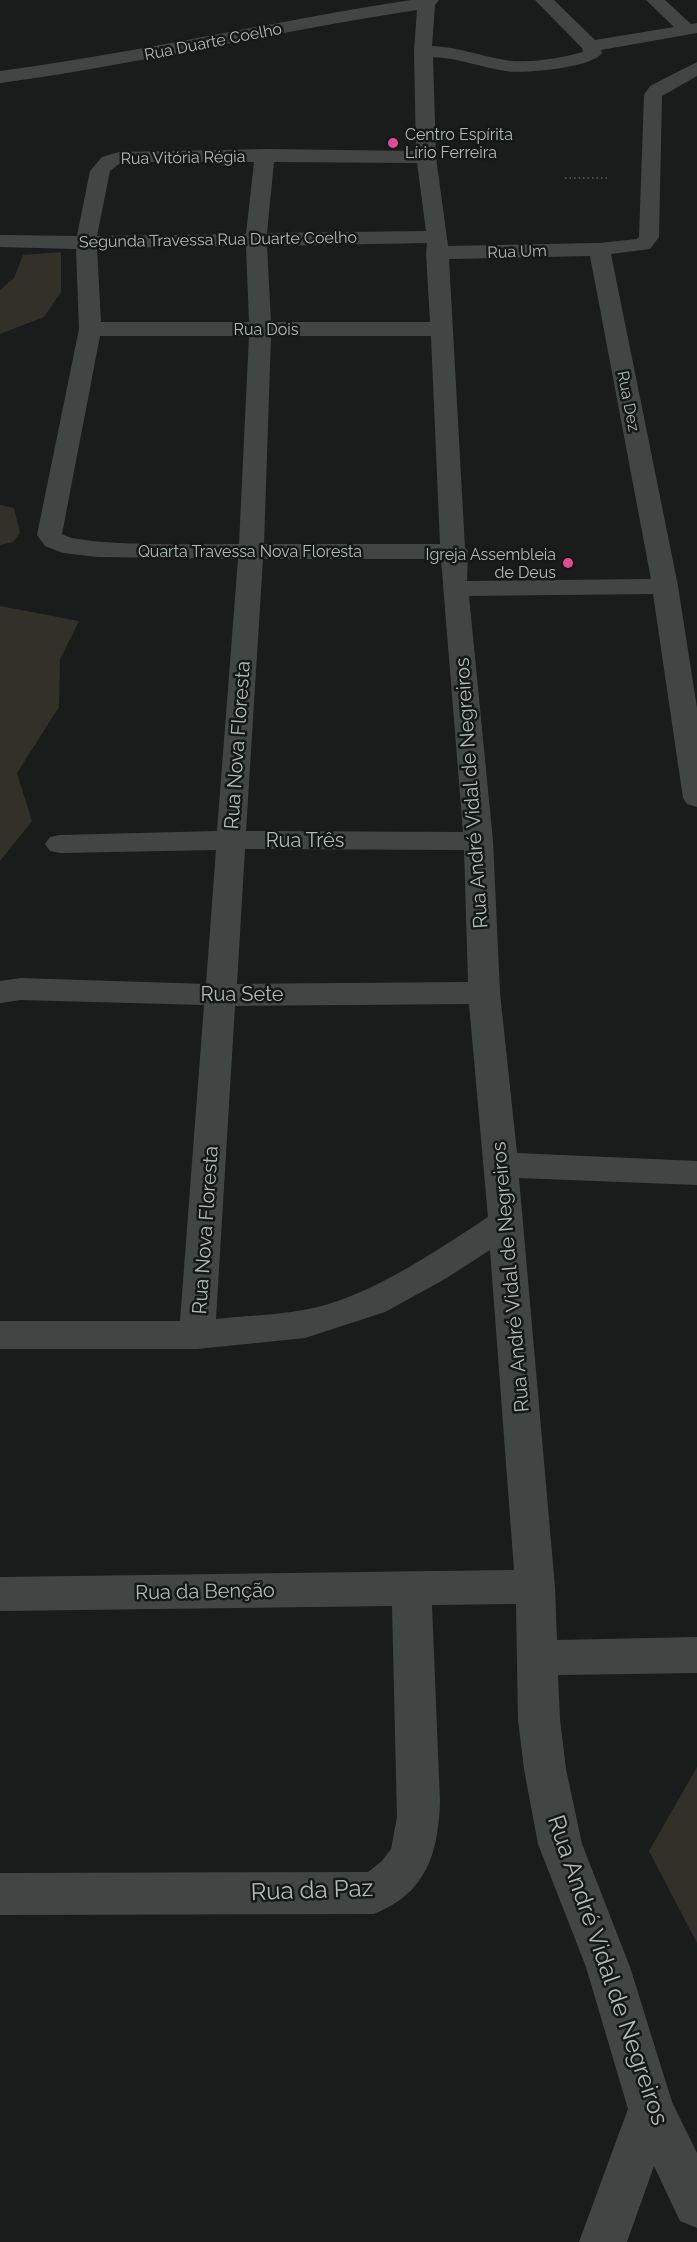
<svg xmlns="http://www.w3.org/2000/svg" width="697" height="2242" viewBox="0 0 697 2242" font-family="Raleway,sans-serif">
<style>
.green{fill:#313129}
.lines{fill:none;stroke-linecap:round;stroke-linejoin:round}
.path{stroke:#464d4a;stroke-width:2;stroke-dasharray:1.5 3;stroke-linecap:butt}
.minor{fill:#414645;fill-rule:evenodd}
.poi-dot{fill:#e44b8e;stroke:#151817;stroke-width:2}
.labels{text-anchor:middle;stroke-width:5;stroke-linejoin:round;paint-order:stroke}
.far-street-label{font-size:16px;fill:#aebbb6;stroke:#151817}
.far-poi-label{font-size:16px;fill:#aebbb6;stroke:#151817;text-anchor:start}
.street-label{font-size:20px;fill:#aebbb6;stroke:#151817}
.near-street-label{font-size:24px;fill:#aebbb6;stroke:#151817}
</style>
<rect width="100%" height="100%" fill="#1a1c1c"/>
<!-- green -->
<path class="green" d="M61,252V292L44,317L0,334V290L14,278L23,255Z
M0,505L14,508L20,533L13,542L0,545Z
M0,606L79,621L60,659L59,707L17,773L32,821L0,861Z
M697,1767V1943L649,1851Z"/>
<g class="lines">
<!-- path -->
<path class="path" d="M565,178H609"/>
<!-- minor -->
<path class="minor" d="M411,0H439L435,5L432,46C458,47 480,56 505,60C528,64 561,58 583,52L582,48L535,0H554L595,40L674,27L646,0H665L691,24L697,23V33L601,50L602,53C592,68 523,74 505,71C480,67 458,58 433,57L436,157L448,246L599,243L637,239L639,237L644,95L650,86L697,62V76L662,96L659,237L650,249L611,254L678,586L697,708V807L687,804L683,798L653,594L469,596L493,841L500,993L517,1153L697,1161V1185L519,1178L555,1587L557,1640L697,1637V1673L558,1675L560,1720L566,1769L582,1844L630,1967L672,2102L697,2153V2228L680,2221L654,2166L627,2242H579L628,2109L586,1967L538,1844L524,1769L518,1720L516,1604L432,1605L440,1802C438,1855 426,1893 374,1914L0,1915V1873L368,1872L382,1861L391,1849L397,1817L392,1606L0,1611V1577L514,1570L490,1250L445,1279L385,1312L305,1338L197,1349H0V1321H180L204,1005L21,1000L0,1003V981L21,978L206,984L216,850L60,853L50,851L45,844L50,837L60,835L217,831L238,559L98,557L63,553L45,546L37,535L79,329L76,249L0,247V235L77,236L90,171L102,157L119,152L265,149L416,151L414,51L417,10C277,31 140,64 0,83V71C138,53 273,21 411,0ZM128,162H254L246,234L97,236L110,171L119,164ZM274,162L417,163L426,231L267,233ZM427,243L426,253L430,322H271L267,246ZM246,246L249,322H101L97,248ZM590,256L651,579L467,581L468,551L465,548L449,259ZM100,336H249L239,544C209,544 80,547 62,534ZM271,336H431L440,544H264ZM263,559H441L463,832L246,831ZM245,849L464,850L468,982L237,984ZM469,1004L488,1217C434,1252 368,1299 303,1310C275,1315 245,1316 216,1319L235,1006Z"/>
</g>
<!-- markers -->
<g class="poi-dot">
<circle cx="393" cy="143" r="6"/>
<circle cx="568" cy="563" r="6"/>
</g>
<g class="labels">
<!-- far-street labels -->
<g class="far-street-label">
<text transform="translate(213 41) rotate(-11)" y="6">Rua Duarte Coelho</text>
<text transform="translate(183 157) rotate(-1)" y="6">Rua Vitória Régia</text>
<text transform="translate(218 239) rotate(-1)" y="6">Segunda Travessa Rua Duarte Coelho</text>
<text transform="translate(517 251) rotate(-2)" y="6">Rua Um</text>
<text x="266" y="335">Rua Dois</text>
<text transform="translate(629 401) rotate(79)" y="6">Rua Dez</text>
<text x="250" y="557">Quarta Travessa Nova Floresta</text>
</g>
<!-- far-poi labels -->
<g class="far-poi-label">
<text x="405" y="140">Centro Espírita<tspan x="405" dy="18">Lírio Ferreira</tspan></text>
<text x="556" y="560" text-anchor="end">Igreja Assembleia<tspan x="556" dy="18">de Deus</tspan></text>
</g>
<!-- street labels -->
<g class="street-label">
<text transform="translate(237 745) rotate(-86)" y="7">Rua Nova Floresta</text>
<text transform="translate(471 793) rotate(-94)" y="7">Rua André Vidal de Negreiros</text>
<text x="305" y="847">Rua Três</text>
<text x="242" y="1001">Rua Sete</text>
<text transform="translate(205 1230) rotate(-86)" y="7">Rua Nova Floresta</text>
<text transform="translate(510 1277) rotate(-95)" y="7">Rua André Vidal de Negreiros</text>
<text transform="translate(205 1591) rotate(-1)" y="7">Rua da Benção</text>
</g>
<!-- near-street labels -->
<g class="near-street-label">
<text transform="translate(312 1890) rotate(-2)" y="8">Rua da Paz</text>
<text transform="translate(608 1970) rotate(71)" y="8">Rua André Vidal de Negreiros</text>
</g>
</g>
</svg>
